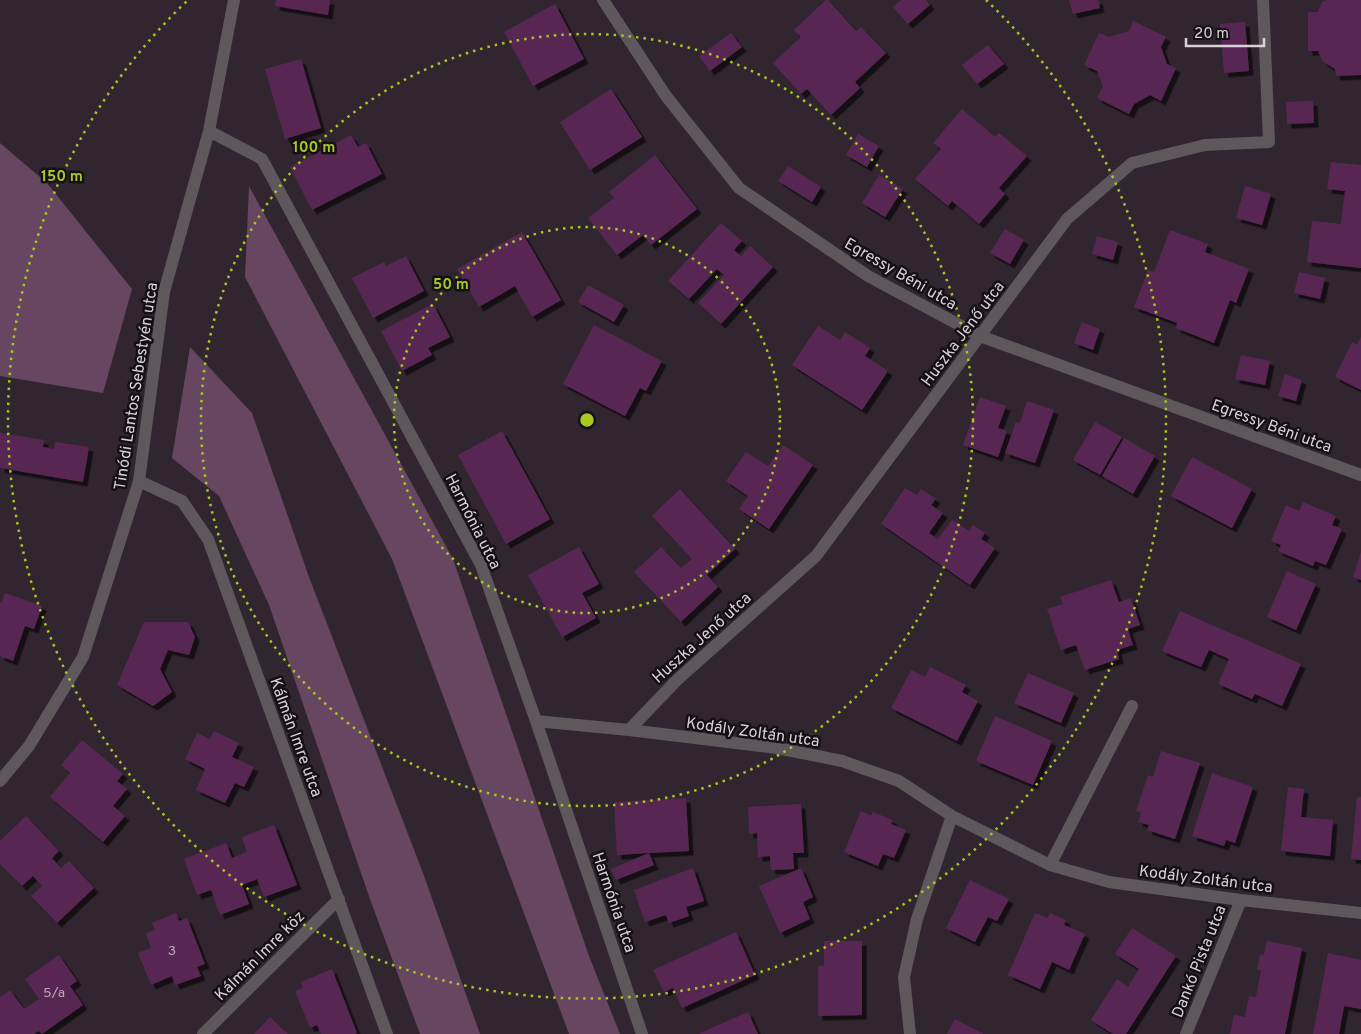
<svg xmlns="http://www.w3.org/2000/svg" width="1361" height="1034" viewBox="0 0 1361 1034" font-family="Overpass,sans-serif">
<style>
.green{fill:#664661}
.building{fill:#582853;filter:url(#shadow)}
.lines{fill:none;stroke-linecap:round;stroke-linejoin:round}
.minor{stroke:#5e585d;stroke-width:12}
.ring{fill:none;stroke:#a6c820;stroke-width:2.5;stroke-dasharray:2.5 5}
.labels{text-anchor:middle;stroke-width:5;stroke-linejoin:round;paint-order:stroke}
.number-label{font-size:14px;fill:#b9a7b7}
.street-label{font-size:16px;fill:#d9d1d8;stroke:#151014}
.centre{fill:#a6c820;stroke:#151014;stroke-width:2.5}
.ring-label{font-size:15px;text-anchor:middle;font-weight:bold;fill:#a6c820;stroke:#151014;stroke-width:5;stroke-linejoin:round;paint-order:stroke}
</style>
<defs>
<filter id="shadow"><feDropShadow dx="4.5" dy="4.5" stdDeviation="0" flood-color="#0009"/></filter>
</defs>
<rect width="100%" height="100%" fill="#31252f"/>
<!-- green -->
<path class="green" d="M0,143L47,183L132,289L103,393L0,376Z
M249,186L453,559L589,956L620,1034H569L392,559L245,277Z
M190,347L252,413L309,577L423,873L480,1034H420L371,902L269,605L219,496L172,458Z"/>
<!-- building -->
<path class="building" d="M276,0H330L328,15L275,6Z
M826,0H828L856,31L861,27L886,53L855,82L860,88L831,115L807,89L801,94L773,63L801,37L794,30Z
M901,0H926L930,5L908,24L893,7Z
M1069,0H1098L1100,8L1073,14Z
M1327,0H1361V75L1336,76L1335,69L1323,62L1318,51H1308V12H1318L1322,2Z
M555,4L584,59L533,86L504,32Z
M1133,21L1166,37L1161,47L1167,64L1176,68L1161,101L1150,95L1134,104L1129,114L1097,98L1103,86L1097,71L1084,65L1099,33L1109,37L1129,31Z
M1245,22L1249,71L1224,73L1220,24Z
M731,33L742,47L710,71L699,56Z
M988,45L1004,64L977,84L962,65Z
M301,59L321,128L285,139L265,69Z
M611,89L642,137L590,170L560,122Z
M1313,101L1314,123L1287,124L1286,102Z
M962,109L995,137L999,133L1027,156L999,188L1005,194L979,224L952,201L948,206L915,179L941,149L933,143Z
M858,134L879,146L867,167L846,155Z
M351,135L358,147L366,143L382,174L312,210L290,167Z
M655,155L697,209L651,245L643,235L617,255L588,218L614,198L609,192Z
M1331,162L1361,165V268L1307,262L1312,221L1341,224L1345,191L1327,189Z
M788,166L821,187L812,202L778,181Z
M879,175L903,189L885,217L862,203Z
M1245,186L1271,194L1262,225L1236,218Z
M721,223L742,241L734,250L741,256L750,246L773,267L721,324L698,303L724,275L717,269L689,299L668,281Z
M1005,229L1024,240L1010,264L990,253Z
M1170,230L1208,244L1205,252L1249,269L1236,303L1230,300L1214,343L1176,328L1177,323L1134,307L1148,270L1154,272Z
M522,232L561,300L532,317L515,286L479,307L457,269Z
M1097,236L1118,242L1113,260L1092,254Z
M406,256L424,291L373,318L352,278L384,262L386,266Z
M1299,272L1325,278L1320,299L1294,293Z
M588,285L624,305L614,322L578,302Z
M433,304L450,337L428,348L432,355L402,371L381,331Z
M1082,322L1100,329L1093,350L1074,343Z
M594,325L662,361L646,391L640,388L625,416L563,384Z
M818,326L840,340L845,332L870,348L865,356L888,371L862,410L792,365Z
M1361,337V390L1335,377L1352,342L1357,345Z
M1241,355L1270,361L1265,385L1235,379Z
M1285,374L1302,380L1296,401L1278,396Z
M980,397L1006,406L998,428L1007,431L998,457L963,445Z
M1027,401L1054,410L1035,463L1005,453L1016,422L1020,423Z
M1095,422L1122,437L1100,475L1073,460Z
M502,431L550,519L506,544L458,455Z
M0,433L44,440L43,447L54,449L55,442L89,447L83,482L0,468Z
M1124,438L1155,456L1133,494L1102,476Z
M783,445L813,465L769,529L739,509L748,496L726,481L746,452L768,466Z
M1192,457L1252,489L1232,528L1171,496Z
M905,488L917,495L921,489L936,499L931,505L943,513L929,533L938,539L952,520L969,531L973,525L985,533L981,539L995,548L970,585L881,524Z
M680,489L735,549L707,575L718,587L681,622L634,572L661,547L681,568L692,559L652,516Z
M1303,502L1336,516L1332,525L1342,529L1326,565L1315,561L1313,566L1278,551L1281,545L1271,541L1286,505L1299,511Z
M579,547L599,584L582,593L596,618L562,637L528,575Z
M1361,552V580L1353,577Z
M1287,571L1316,584L1296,630L1267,617Z
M1111,580L1119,602L1131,598L1140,625L1128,629L1133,645L1117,650L1119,659L1085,670L1076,645L1061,650L1047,609L1063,604L1060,597Z
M5,593L42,606L34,629L25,626L13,661L0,656V602L1,603Z
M1180,611L1301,664L1282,706L1255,694L1252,699L1218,684L1229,659L1209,650L1201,667L1162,651Z
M144,622H188L195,637L189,655L168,650L160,669L172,692L153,706L117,685Z
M930,667L966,685L962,692L978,701L957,741L891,708L911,670L925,677Z
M1028,673L1074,693L1061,723L1014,703Z
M995,716L1052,741L1033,785L976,761Z
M214,731L239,743L232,757L254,767L244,787L235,783L225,803L196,790L205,769L185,759L197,733L210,739Z
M82,740L123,774L117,781L127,789L113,806L125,816L103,842L50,797L70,773L61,765Z
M1161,751L1200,763L1175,839L1147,830L1149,825L1138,822L1141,812L1136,811L1148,775L1153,777Z
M1212,773L1253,787L1235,843L1226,840L1224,846L1192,836Z
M1288,787L1304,789L1301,817L1333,820L1330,856L1281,851Z
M1357,797H1361V860L1351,859Z
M686,798L689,851L649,853L654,865L616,880L611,869L649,853L617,855L614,802Z
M801,804L804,853H793L794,869L771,870L770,856L758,857L757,833L749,834L748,807Z
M861,811L871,816L873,812L893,820L891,824L906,830L894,858L883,854L878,866L844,852Z
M26,816L59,851L52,858L61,868L69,861L94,888L57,923L31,896L42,886L33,876L22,886L0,864V841Z
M274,825L297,885L264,897L257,879L242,885L249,904L220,915L211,890L197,895L184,859L226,843L232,858L247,852L242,837Z
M693,868L704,901L686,907L689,916L669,923L666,915L645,922L634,890Z
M801,868L813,897L803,902L810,919L780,933L759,886Z
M970,880L1009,899L997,921L988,917L975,942L946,928Z
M176,913L179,921L187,918L205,964L197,967L201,976L175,985L172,976L151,985L138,953L151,948L146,933L155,930L152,923Z
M1035,913L1047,918L1050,913L1066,920L1064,925L1085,934L1069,970L1052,962L1040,989L1008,975Z
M1132,928L1176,956L1126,1034H1113L1091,1020L1117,979L1128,987L1139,969L1115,954Z
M736,932L755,975L682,1008L673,988L664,992L653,970Z
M824,941H862V1015L818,1016V966H824Z
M1267,941L1302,948L1285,1034H1230L1234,1015L1245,1017L1249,996L1256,997L1261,970H1257L1260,954L1264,955Z
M1328,953L1361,960V1009L1344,1006L1339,1034H1313Z
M59,955L77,981L70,986L83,1005L42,1034L39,1031L34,1034H0V997L10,990L24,1009L39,999L25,979Z
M332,969L357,1033L355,1034H321L317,1025L310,1028L295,991L303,988L301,982Z
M748,1012L758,1034H698Z
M270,1017L288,1034H254Z
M955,1019L984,1034H947Z"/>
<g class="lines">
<!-- minor -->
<path class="minor" d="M603,0L666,96L739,188L868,276L980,336L1361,475
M209,131L262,159L481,565L536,721L642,1034
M139,481L182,501L208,539L387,1034
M536,721L629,730L777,748L842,761L899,781L952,816L1050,865L1109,882L1241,900L1361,913
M629,730L677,680L816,556L1067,219L1132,163L1205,145L1269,142L1263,0
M0,781L29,746L83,657L139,481L164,292L209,131L234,0
M1050,865L1132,706
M203,1034L339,899
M910,1034L904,977L917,919L952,816
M1186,1034L1241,900"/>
</g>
<!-- distance rings -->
<g class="ring">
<circle cx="587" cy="420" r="193"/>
<circle cx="587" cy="420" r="386"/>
<path d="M986 0A579 579 0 1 1 188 0"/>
</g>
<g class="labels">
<!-- number labels -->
<g class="number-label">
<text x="172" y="955">3</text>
<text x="54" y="997">5/a</text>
</g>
<!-- street labels -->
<g class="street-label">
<text transform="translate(901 273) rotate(30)" y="6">Egressy Béni utca</text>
<text transform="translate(962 333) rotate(-53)" y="6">Huszka Jenő utca</text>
<text transform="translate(135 386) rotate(-81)" y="6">Tinódi Lantos Sebestyén utca</text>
<text transform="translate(1272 425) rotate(20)" y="6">Egressy Béni utca</text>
<text transform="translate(474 521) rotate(63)" y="6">Harmónia utca</text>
<text transform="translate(701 637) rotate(-42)" y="6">Huszka Jenő utca</text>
<text transform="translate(753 731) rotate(8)" y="6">Kodály Zoltán utca</text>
<text transform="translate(297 737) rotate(70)" y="6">Kálmán Imre utca</text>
<text transform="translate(1206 878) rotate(7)" y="6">Kodály Zoltán utca</text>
<text transform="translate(615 902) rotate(71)" y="6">Harmónia utca</text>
<text transform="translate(259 955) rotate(-45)" y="6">Kálmán Imre köz</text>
<text transform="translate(1198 961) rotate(-68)" y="6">Dankó Pista utca</text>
</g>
</g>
<circle cx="587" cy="420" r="8" class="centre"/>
<g class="ring-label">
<text x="314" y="152">100 m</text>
<text x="62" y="181">150 m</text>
<text x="451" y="289">50 m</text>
</g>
<!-- scale -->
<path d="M1186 38v8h78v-8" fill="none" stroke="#d9d1d8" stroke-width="2.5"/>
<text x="1194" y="38" font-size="15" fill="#d9d1d8" stroke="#151014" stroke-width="4" paint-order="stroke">20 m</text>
</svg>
